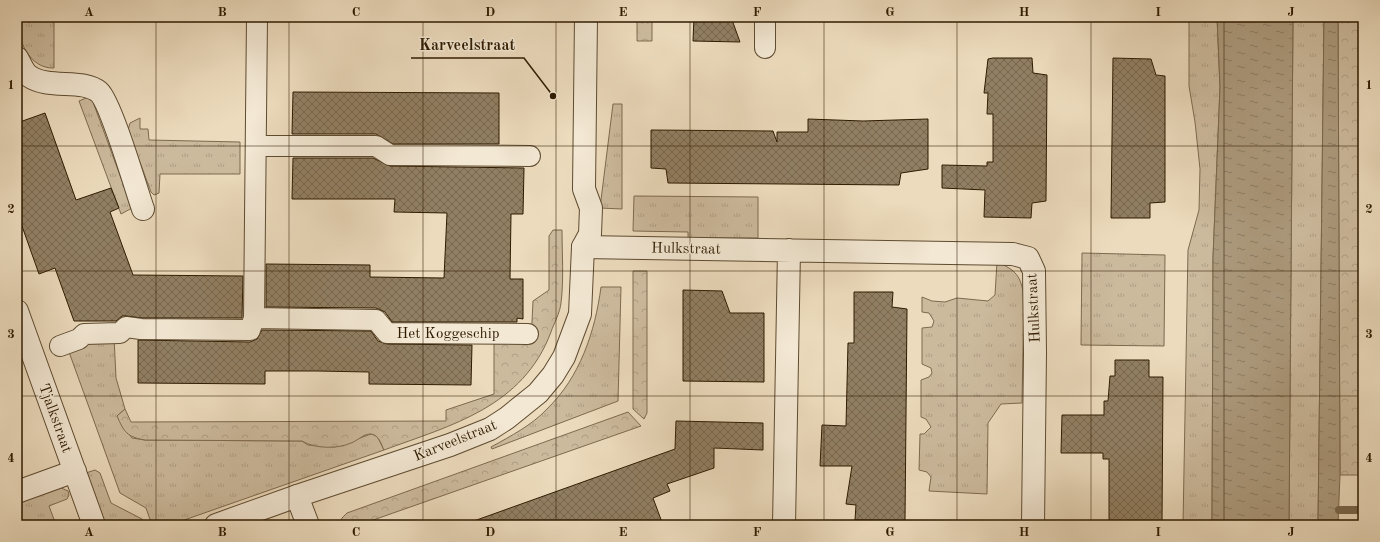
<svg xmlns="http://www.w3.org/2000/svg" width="1380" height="542" viewBox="0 0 1380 542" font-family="'Old Standard TT',serif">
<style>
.grass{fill:url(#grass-tufts);stroke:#7e6a4f}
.forest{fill:url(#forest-crowns);stroke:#7e6a4f}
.water{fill:url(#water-ripples);stroke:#7a674b}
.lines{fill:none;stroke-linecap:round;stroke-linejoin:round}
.stream{stroke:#7a674b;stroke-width:8}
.building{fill:url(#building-cross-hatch);stroke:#2f1b01}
.pedestrian-casing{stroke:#5e4b30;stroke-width:22}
.minor-casing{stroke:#5e4b30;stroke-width:24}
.tertiary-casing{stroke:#5e4b30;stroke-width:24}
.pedestrian{stroke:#f3e8d4;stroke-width:20}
.minor{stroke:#f3e8d4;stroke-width:22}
.tertiary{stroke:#f3e8d4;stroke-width:22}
.grid{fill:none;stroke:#2f1b01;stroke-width:1;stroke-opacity:0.55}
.labels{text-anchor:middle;stroke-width:3;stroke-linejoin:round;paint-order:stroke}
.street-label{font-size:15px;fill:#2f1b01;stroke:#f3e8d4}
.leader{fill:none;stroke:#2f1b01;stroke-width:1.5}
.callout-dot{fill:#2f1b01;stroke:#f3e8d4;stroke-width:1.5}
.callout-label{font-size:16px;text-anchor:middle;font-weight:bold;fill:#2f1b01;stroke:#f3e8d4;stroke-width:3;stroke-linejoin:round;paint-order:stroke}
.neatline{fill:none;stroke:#2f1b01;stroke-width:1.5}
.grid-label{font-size:13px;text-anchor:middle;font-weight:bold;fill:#2f1b01}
</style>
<defs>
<pattern id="grass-tufts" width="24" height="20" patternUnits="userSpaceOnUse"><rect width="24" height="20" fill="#ccba9d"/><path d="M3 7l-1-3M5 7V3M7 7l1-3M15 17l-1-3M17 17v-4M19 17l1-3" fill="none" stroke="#b09f85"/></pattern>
<pattern id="forest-crowns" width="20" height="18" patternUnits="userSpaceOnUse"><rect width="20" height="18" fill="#ccba9d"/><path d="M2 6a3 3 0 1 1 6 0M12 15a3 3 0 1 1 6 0" fill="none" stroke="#b09f85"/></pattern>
<pattern id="water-ripples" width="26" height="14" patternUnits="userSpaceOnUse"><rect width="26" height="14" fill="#ac9a7d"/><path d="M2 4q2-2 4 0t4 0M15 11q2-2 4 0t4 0" fill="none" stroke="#8c7d64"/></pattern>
<pattern id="building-cross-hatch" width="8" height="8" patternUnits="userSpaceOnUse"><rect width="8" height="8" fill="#917f63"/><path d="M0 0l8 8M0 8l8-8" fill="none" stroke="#77674f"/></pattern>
</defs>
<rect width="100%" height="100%" fill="#ecdbbd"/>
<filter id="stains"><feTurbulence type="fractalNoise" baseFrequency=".005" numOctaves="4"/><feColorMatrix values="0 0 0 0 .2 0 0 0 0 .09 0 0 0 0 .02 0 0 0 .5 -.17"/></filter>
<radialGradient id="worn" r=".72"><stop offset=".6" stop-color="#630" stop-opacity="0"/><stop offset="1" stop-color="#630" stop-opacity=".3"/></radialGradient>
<!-- grass -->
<path class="grass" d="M17,17H54V68C29,69 17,39 17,17Z
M1189,17H1217L1220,87L1213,258L1212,525H1183L1188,250L1199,210L1200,169L1195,122L1189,86Z
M1293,17H1324L1318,525H1289Z
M86,98H90L93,102L132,208L121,214L79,101Z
M613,104H622V209L600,208Z
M140,118V129H148L149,140L240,142V174H160L159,193L154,195L151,192L128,130L130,123Z
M634,196L758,197V238H688V232L633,231Z
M1082,253L1165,255L1164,346L1081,345Z
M997,262C1016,270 1021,276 1024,297L1022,403L1001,404L988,423L987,494L929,491L931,477L927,472L919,470L920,434H924L931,427L926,419L921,417V380L929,377L932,373L931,368L922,364V328L932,327L934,321L929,313L922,312V297L932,301L945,302L957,298L988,301L995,295Z
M601,287H621L618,401L492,449L491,447C511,436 532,425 547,409C580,377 595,332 601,287Z
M114,337L116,378L125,409L117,416L132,438L145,440L302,441L308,445L335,447L371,434L377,436L384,450L170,525H152L146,508L120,493L69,352L73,347Z
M95,470L100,473L111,503L142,519L144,525H105L86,473Z
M59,487L68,491L69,495L67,499L49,506L56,525H17V502Z"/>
<!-- forest -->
<path class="forest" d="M637,17H652V41H637Z
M1338,17H1363V475H1340Z
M553,230H562C562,254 564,279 561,303C560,313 554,323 551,332C523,407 452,425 384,450C381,444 379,435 371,434C365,433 357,441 351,443C338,449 315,449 302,441L145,440C127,437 124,432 117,416L125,409L131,422L446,421V410L494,394V343L531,342L533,301L549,290V236Z
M633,271H647V413L644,419L633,409Z
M628,412L641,426L359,525H339L342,518L347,513Z"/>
<!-- water -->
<path class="water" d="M1217,17H1293L1289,525H1212L1213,258L1220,87Z
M1324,17H1338L1340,475L1338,525H1318Z"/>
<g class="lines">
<!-- stream -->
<path class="stream" d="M1339,510H1363"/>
</g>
<!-- building -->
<path class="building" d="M694,17H731L740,42L693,41Z
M993,58H1032L1033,73L1047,75L1046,201L1032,203L1031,218L984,217L985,190L942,188V165L987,166V162H993V114H987L988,93H984L988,59Z
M1113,58L1151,59L1156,75L1165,76V202L1150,203V218H1111Z
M293,92L499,93V144H393L376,134H292Z
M45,113L76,200L111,188L119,208L110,212L133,275L243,276L242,318H142L127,316H122L116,321H74L55,268L39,274L17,212V123Z
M808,119L863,121L928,119V169L901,173L899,185L668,183L666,169L651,168V130L773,131L777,142V132H808Z
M293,158H373L390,166L524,168L523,214H511L510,279H523V319L517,318V322H392L385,312L376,308L266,307V264L370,265V277L444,278L447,213L394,212L395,199H292Z
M683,290L722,291L730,313H764V382L683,381Z
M854,292H893L892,307L907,309L905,521L855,520L856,505L846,504L852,466H820L822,425L846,426L848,343H854Z
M262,330L371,331L378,341L387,344L472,345L471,385L369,384V372L317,371H265V384L138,383V340L250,342L257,339Z
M1115,360H1149V377H1163L1162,525H1109V459H1103V453H1061L1062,415H1104V401H1108L1110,376H1115Z
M676,421L763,423V450L714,448V468L667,484L670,491L653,498L663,525H471V522L675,449Z"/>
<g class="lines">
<defs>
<path id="pedestrian" d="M765,17V48
M256,146H376L390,155L530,156
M254,318L376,320L387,333L528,334
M60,346L79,339L84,334L120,333L126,327L141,329L250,330L254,318L257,17"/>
<path id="minor" d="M17,58C20,63 24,73 29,76C49,90 82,78 99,92C111,103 136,189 143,209
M583,247L1013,254L1028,258L1034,271L1035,353L1033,525
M17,311L94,525
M17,492L75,471
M297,496L308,525
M784,525L789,250"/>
<path id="tertiary" d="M216,525L297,496L450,445L490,429L507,418L538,393L553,375L564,357L580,314L583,247L590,234L591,208L584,189L586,17"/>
</defs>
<!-- pedestrian casing -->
<use href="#pedestrian" class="pedestrian-casing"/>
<!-- minor casing -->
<use href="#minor" class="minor-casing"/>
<!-- tertiary casing -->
<use href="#tertiary" class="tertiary-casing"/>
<!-- pedestrian -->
<use href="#pedestrian" class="pedestrian"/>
<!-- minor -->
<use href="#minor" class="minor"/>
<!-- tertiary -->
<use href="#tertiary" class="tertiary"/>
</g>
<!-- grid -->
<path class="grid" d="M156,17V525M289,17V525M423,17V525M556,17V525M690,17V525M824,17V525M957,17V525M1091,17V525M1224,17V525M17,146H1363M17,271H1363M17,396H1363"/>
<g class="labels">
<!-- street labels -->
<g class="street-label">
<text transform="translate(686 248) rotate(1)" y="5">Hulkstraat</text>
<text transform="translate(1033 308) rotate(-93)" y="5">Hulkstraat</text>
<text x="448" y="338">Het Koggeschip</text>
<text transform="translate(56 418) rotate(70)" y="5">Tjalkstraat</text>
<text transform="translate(455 440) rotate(-22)" y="5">Karveelstraat</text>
</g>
</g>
<!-- callouts -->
<path class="leader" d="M553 96L524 58H411"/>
<circle class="callout-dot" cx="553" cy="96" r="4"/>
<g class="callout-label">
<text x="467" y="50">Karveelstraat</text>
</g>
<!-- margin -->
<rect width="1380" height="542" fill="none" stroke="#ecdbbd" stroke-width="44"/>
<rect x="22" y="22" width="1336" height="498" class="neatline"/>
<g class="grid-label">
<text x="89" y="16">A</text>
<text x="222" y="16">B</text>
<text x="356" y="16">C</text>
<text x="490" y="16">D</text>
<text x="623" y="16">E</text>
<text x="757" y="16">F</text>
<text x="890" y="16">G</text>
<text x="1024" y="16">H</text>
<text x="1158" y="16">I</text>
<text x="1291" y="16">J</text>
<text x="11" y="89">1</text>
<text x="1369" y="89">1</text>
<text x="11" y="213">2</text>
<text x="1369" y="213">2</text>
<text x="11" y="338">3</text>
<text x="1369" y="338">3</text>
<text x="11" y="462">4</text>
<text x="1369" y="462">4</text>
<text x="89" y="536">A</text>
<text x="222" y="536">B</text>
<text x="356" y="536">C</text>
<text x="490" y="536">D</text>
<text x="623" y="536">E</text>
<text x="757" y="536">F</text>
<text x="890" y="536">G</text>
<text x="1024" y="536">H</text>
<text x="1158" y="536">I</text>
<text x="1291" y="536">J</text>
</g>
<rect width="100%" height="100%" filter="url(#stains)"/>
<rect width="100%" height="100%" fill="url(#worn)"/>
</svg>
